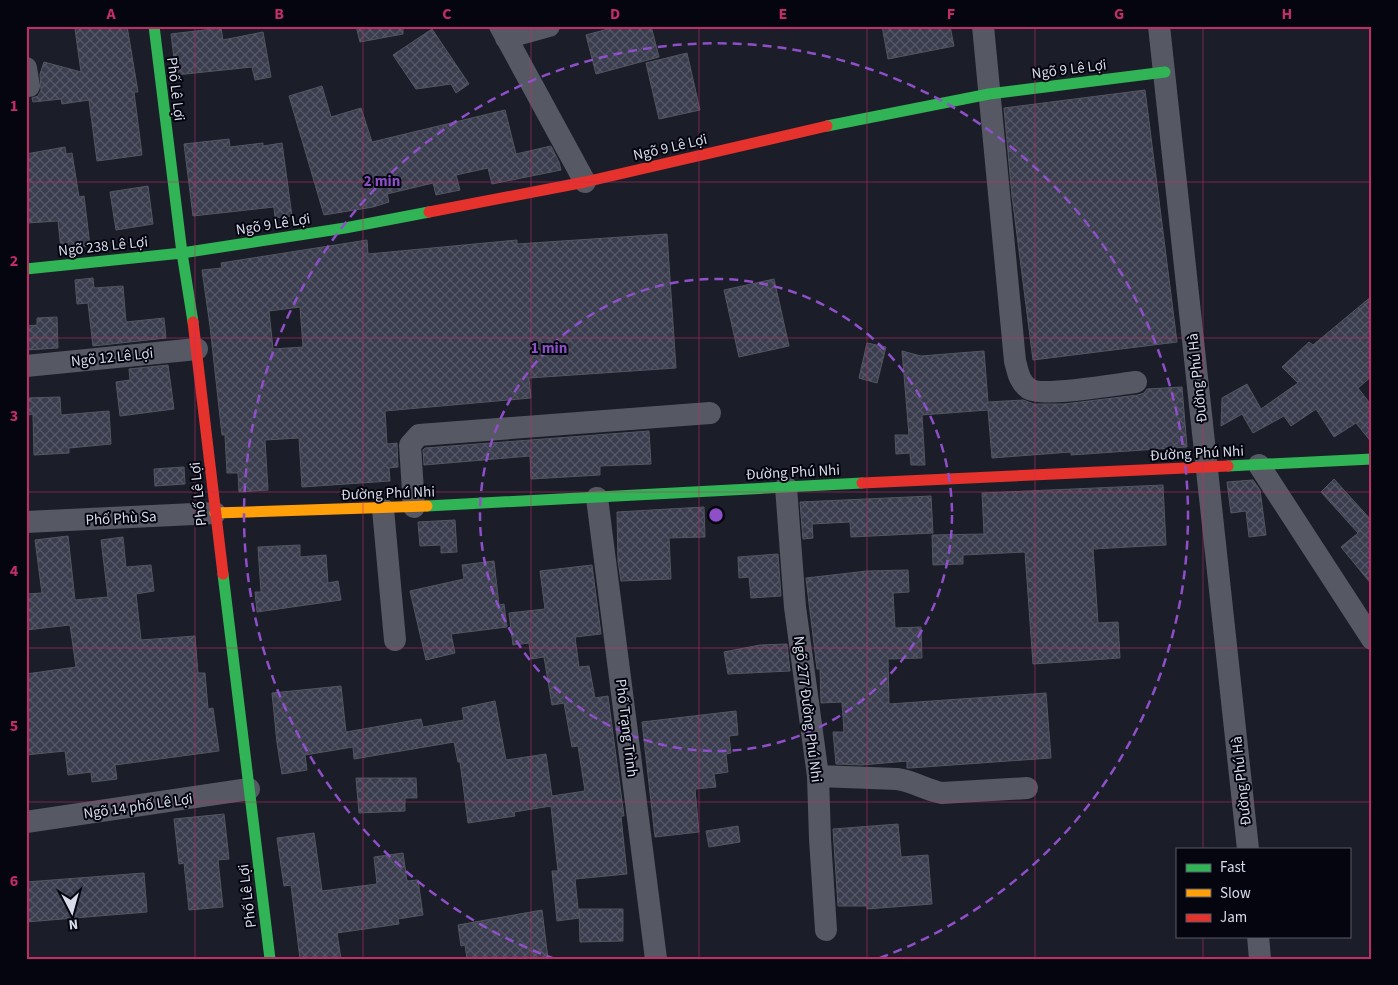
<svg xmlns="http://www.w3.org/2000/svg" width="1398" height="985" viewBox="0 0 1398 985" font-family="'Source Sans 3',sans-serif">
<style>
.building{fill:url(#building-cross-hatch);stroke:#53555f;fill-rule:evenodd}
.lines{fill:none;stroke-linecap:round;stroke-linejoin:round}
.street{stroke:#565964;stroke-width:22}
.fast{stroke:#30b455;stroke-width:11}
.slow{stroke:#ff9f0a;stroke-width:11}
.jam{stroke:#e5322d;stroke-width:11}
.grid{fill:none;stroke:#c42c69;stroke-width:1;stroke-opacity:0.55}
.ring{fill:none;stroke:#8e4fc8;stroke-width:2.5;stroke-dasharray:9 6}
.labels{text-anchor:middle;stroke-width:4;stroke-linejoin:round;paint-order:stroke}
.street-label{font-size:15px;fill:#d8dceb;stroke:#04050e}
.centre{fill:#8e4fc8;stroke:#04050e;stroke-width:2.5}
.ring-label{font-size:15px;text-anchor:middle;font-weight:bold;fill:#8e4fc8;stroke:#04050e;stroke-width:4;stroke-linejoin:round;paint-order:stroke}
.neatline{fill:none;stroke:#c42c69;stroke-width:2}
.grid-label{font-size:16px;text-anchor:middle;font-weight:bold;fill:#c42c69}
</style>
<defs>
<pattern id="building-cross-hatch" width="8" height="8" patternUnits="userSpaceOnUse" patternTransform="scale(1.25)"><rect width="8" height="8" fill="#3a3d4e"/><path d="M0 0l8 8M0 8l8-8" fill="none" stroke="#565868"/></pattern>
</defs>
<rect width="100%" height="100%" fill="#1b1d28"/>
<!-- building -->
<path class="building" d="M89,26H127L138,92H134L142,155L97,161L89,100L62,104L61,99L33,102L32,98L38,96L41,90L40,74L44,62L81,72L75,29Z
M356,26H403V34L360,42Z
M619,26H651L659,57L596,74L586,35Z
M882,26H950L954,46L888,59Z
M221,28L223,40L263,32L271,77L255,80L252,67L176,75L171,34Z
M432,29L469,84L456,93L451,84L416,89L393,55Z
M687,53L700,110L659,119L646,63Z
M322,86L331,117L361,108L372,142L505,110L516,154L551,146L559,162L561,170L492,184L488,168L456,175L460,190L436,195L433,183L387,194L389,202L373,207L324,215L289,96Z
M1145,90L1177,342L1033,360L1012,196L1004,108Z
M229,139L230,147L263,143V146L282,143L292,216L275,218L274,207L193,216L184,144Z
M65,147L66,154L72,153L79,197L84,196L90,246L61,249L58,221L27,223L26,154Z
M148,186L153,224L116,230L110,192Z
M667,234L676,368L529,378L531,398L385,411L387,444L397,443L398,467L389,468L390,481L302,487L299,438L265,440L268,490L239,492L238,473H227L225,435H222L210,326L202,270L222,268L221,263L367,240L368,254L517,240V244ZM300,307L303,347L273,349L269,311Z
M93,278L94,288L123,286L126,322L164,318L166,338L93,346L88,303L77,304L75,280Z
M774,279L789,346L739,357L724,290Z
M1372,296V376L1358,388L1372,406V443L1356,423L1334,437L1316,409L1291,426L1284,416L1253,433L1242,414L1221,426L1222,398L1247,384L1261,409L1298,383L1282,367L1309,342L1313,345Z
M57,317L58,348L26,350V326L37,325V318Z
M867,343L886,347L877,383L859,378Z
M902,351L921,356L984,351L988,402L1023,400L1034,404H1064L1138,395L1144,393L1147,389L1182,387L1187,447L1071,455V452L992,458L988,410L922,415L925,465H911L910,453L896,454L895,435H909Z
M168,365L174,409L120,416L116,382L130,380L129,369Z
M60,397L61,415L109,411L111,444L69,448V453L34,455L33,414L26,415V398Z
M649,431L651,464L600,466V475L531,479L530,456L424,465L423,450L425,448Z
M184,467L185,484L155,486L154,469Z
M1334,479L1372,521V585L1341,547L1358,533L1321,492Z
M1253,480L1260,490L1266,535L1249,537L1246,511L1231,513L1227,482Z
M1163,485L1166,545L1093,549L1098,623L1118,622L1120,658L1033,664L1025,552L963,555V564L933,565L932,535L984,534L982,493Z
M931,496L933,533L851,537L850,522L812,524L813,538L803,539L800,502Z
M704,507L705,537L669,538L671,579L621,581L618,561L617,512Z
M455,520L457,552L441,553V545L420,546L418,522Z
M68,536L75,600L108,597L101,540L123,537L126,567L151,565L154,591L136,594L141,640L195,636L198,673H205L208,709L213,708L219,751L115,765L117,779L92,782L91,772L68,775L65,751L26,755V674L76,667L70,625L26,630V594L42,593L35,540Z
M300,545V557L326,555L328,583L338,581L341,600L257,612L255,592H261L258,547Z
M778,554L781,596L751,598L749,577L739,578L738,557Z
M494,561L499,605L504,604L507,627L451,634L455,653L426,660L410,591L464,579L462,565Z
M592,565L601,634L575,637L579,667L589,666L595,698L608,696L624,816H621L627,874L575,879L579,918L557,921L552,871H558L551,806L514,812L515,816L468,823L460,762H458L454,742L354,759L353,747L305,755L307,770L282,774L277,743L272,693L341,686L346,732L421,719L423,727L464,720L462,708L495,701L506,760L546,754L552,796L585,791L578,746L572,747L564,703L552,705L544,657L531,659L529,643L513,645L509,613L545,609L540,571Z
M908,570L909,592L893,593L895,628L921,627L922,658L888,659L889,704L1046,693L1051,758L910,768H907V761L862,765L836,764L833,732H844L842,702L821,703L820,669H817L806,578L867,571Z
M787,644L790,671L728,674L724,652L760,645Z
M736,711L738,735L729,736L731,753L726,754L728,772L714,774L716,787L695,789L699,832L655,837L642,722Z
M356,778H416L417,798H405V811L359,813Z
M224,814L229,859L218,860L223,907L189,910L184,863L179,864L174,819Z
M898,824L901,857L928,855L932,904L867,909V906H838L833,829Z
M738,826L740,842L709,847L706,831Z
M314,833L322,891L377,884L374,857L403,853L407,881L418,880L423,915L398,919L399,924L337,933L341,959H300L291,885L284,886L277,838Z
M144,873L147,912L26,922V882Z
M579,909H623V941L580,942Z
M542,910L548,959H467L465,945L461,946L458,925Z"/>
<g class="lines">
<!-- street -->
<path class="street" d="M500,26L585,182
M983,26L1015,361C1018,372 1019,381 1028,388C1040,398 1118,384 1136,382
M1159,26L1248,849
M506,38L549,26
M26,68L29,86
M26,366L197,349
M1259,465L1372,639
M786,487L795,607L818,776L820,839L826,930
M597,498L656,959
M414,507L410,445L419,435L710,413
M383,509L395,640
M26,522L215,513
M818,776L897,779C913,781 926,790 942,793L1027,788
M26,822L249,789
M1258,936L1260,959"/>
<!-- fast -->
<path class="fast" d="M154,26L182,253L193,322
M827,126L989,94L1165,72
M26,269L182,253L345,228L429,212
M1228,466L1372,459
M427,506L862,483
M223,574L270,959"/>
<!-- slow -->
<path class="slow" d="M215,513L427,506"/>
<!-- jam -->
<path class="jam" d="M429,212L585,182L827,126
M193,322L223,574
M862,483L1228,466"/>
</g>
<!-- grid -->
<path class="grid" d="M195,26V959M363,26V959M531,26V959M699,26V959M867,26V959M1035,26V959M1203,26V849M26,182H1372M26,338H1372M26,492H1372M26,648H1372M26,802H1372M1203,936V959"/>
<!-- distance rings -->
<g class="ring">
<circle cx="716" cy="515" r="236"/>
<path d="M555 959A472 472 0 1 1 877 959"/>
</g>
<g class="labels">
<!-- street labels -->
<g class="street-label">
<text transform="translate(1069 69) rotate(-7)" y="5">Ngõ 9 Lê Lợi</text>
<text transform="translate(176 89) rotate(83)" y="5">Phố Lê Lợi</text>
<text transform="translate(670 147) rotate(-13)" y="5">Ngõ 9 Lê Lợi</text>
<text transform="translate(273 224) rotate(-9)" y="5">Ngõ 9 Lê Lợi</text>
<text transform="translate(103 246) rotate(-6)" y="5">Ngõ 238 Lê Lợi</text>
<text transform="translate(112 357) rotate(-6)" y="5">Ngõ 12 Lê Lợi</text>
<text transform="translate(1197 378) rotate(-96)" y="5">Đường Phú Hà</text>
<text transform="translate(1197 453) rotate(-3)" y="5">Đường Phú Nhi</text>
<text transform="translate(793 472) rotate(-3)" y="5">Đường Phú Nhi</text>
<text transform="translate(388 493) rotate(-2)" y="5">Đường Phú Nhi</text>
<text transform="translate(198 494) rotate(-96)" y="5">Phố Lê Lợi</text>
<text transform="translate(121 518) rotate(-3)" y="5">Phố Phù Sa</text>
<text transform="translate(808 709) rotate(83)" y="5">Ngõ 277 Đường Phú Nhi</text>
<text transform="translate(627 728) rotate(83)" y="5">Phố Trạng Trình</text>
<text transform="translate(1241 781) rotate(-96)" y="5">Đường Phú Hà</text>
<text transform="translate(138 806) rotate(-8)" y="5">Ngõ 14 phố Lê Lợi</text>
<text transform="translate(247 896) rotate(-97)" y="5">Phố Lê Lợi</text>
</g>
</g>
<circle cx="716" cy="515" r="8" class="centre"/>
<g class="ring-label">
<text x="382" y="186">2 min</text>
<text x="549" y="353">1 min</text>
</g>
<!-- border -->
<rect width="1398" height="985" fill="none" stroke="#04050e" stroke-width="55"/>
<!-- legend -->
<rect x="1176" y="848" width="175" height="90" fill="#04050e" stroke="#595b66"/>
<rect x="1186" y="864" width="25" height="8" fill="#30b455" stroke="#595b66"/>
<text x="1220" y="872" font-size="15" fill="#d8dceb">Fast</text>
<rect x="1186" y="889" width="25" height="8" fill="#ff9f0a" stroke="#595b66"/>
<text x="1220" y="898" font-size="15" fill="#d8dceb">Slow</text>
<rect x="1186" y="914" width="25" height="8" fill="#e5322d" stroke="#595b66"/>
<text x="1220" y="922" font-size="15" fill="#d8dceb">Jam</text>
<!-- north arrow -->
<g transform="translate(72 912) rotate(174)" stroke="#04050e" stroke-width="4" paint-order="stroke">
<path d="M0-4L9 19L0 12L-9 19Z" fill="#d8dceb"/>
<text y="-8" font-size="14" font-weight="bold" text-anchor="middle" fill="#d8dceb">N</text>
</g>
<rect x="28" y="28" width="1342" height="930" class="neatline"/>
<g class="grid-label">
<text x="111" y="19">A</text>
<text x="279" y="19">B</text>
<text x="447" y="19">C</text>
<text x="615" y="19">D</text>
<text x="783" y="19">E</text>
<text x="951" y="19">F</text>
<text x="1119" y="19">G</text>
<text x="1287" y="19">H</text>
<text x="14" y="111">1</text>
<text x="14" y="266">2</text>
<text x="14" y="421">3</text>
<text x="14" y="576">4</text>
<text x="14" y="731">5</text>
<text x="14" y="886">6</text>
</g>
</svg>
